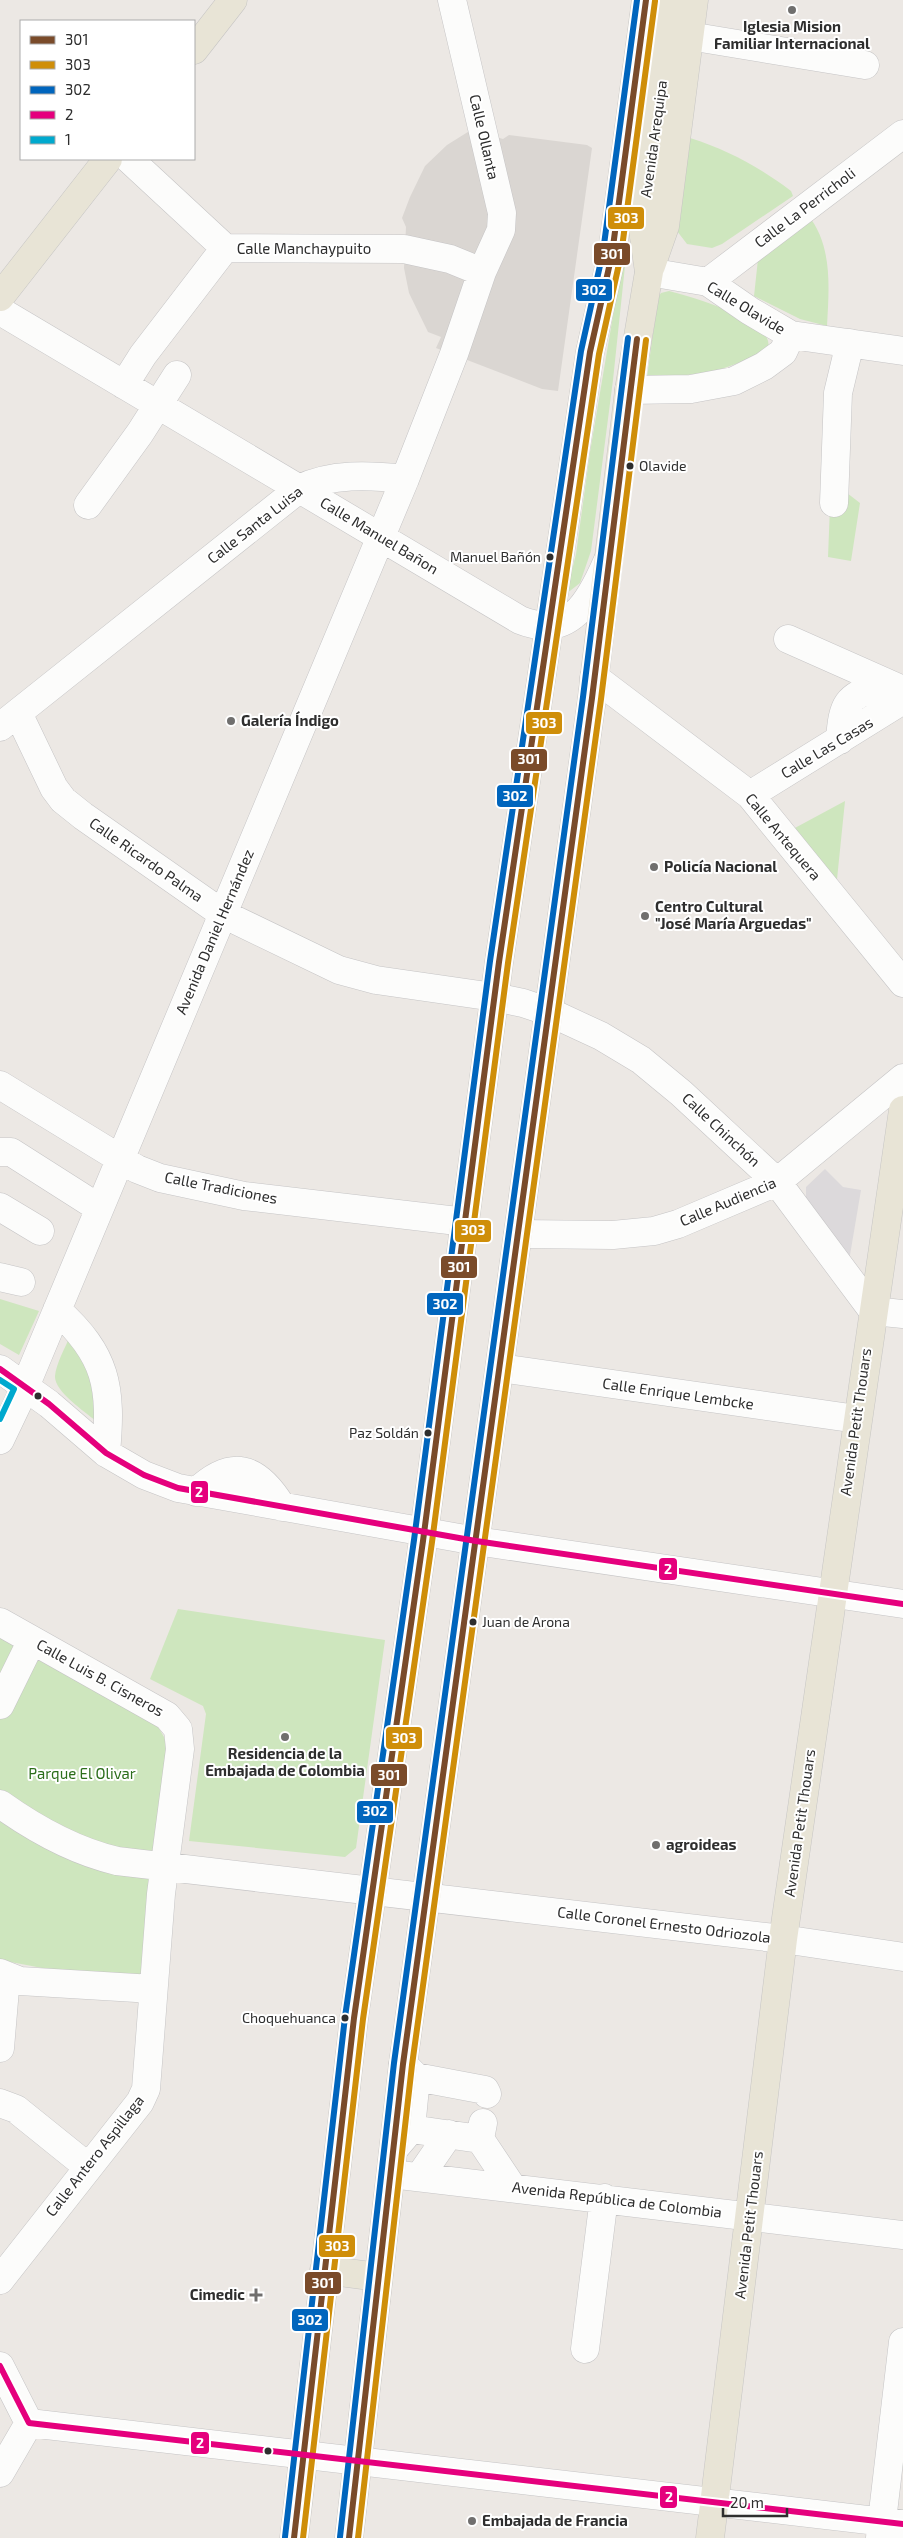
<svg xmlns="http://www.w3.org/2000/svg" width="903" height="2538" viewBox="0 0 903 2538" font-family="'Exo 2',sans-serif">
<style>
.industrial{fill:#dcd9db}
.green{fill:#cee6be}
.plaza{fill:#dad6d2}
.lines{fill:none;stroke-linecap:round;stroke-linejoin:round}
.minor-casing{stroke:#c5c4c5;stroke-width:29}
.major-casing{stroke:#c6c5c4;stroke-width:29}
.minor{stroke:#fcfcfb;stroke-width:28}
.major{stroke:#e8e4d6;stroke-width:28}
.bus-1-casing{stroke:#fff;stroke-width:10}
.bus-2-casing{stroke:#fff;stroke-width:10}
.bus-3-casing{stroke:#fff;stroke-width:10}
.bus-4-casing{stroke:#fff;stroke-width:10}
.bus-5-casing{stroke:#fff;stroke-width:10}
.bus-1{stroke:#7a4b2a;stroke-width:6}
.bus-2{stroke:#cf8e09;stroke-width:6}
.bus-3{stroke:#0065bd;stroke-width:6}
.bus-4{stroke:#e5007d;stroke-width:6}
.bus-5{stroke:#00a9ce;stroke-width:6}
.poi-dot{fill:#706f6e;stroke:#fff;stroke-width:2}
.bus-dot{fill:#2e2e2e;stroke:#fff;stroke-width:2}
.labels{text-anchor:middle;stroke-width:4;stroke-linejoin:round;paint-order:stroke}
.bus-label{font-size:14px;fill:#2e2e2e;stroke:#fff;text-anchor:end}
.poi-label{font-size:15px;font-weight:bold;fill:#2e2e2e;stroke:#fff;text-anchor:start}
.street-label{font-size:15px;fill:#2e2e2e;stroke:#fff}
.park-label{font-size:15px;fill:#2c6e1b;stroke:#fff}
.line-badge{stroke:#fff;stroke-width:2}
.badge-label{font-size:14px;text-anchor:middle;font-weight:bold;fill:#fff}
</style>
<rect width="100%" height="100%" fill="#ece8e4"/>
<!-- industrial -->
<path class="industrial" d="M825,1169L843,1187L861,1190L849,1261L806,1201V1187Z"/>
<!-- green -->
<path class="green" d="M690,138C728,150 759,167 791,191L793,196L722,244L712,248L687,244L677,231Z
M631,209L613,380L591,551L580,583L566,594L576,554L590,452Z
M808,215C833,246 829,289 827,326L800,319L754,296L759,250Z
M669,291C690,296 776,321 768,348C724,374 696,376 647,377L658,297L661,293Z
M847,493L860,503L851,561L828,557L830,507Z
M845,801L836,889L793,829Z
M0,1299L39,1311L19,1355L0,1344Z
M70,1336L96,1380V1421C84,1411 54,1391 55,1376C56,1364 65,1348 70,1336Z
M178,1609L385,1640L356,1848L345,1857L189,1841L206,1714L203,1706L150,1679Z
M0,1617L157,1725L164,1737L168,1753L143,1987L0,1960Z"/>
<!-- plaza -->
<path class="plaza" d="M471,130L503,139L509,135L587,145L592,148L558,391L542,389L436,348L441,337L428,332L409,293L404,268L406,227L402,218L410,197L425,166L447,145Z"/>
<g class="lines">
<defs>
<path id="minor" d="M689,36L865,65
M129,159L225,248L404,249L450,259L482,272
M649,272L708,282L750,311L791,335L903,351
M708,282L903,134
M0,311L520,620C570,640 590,601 607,562
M124,385L143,355L225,248
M629,390L691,389L734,381L764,366L783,352L791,335
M834,503L838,393L850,343
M88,505L140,433L177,375
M788,639L903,690
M594,677L750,795L903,983
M18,713L54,788L63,800L83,816L223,914L339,970L376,980L494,997L523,1003L547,1011L601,1036L641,1060L681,1093L777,1182L873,1311L903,1314
M0,727L299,489C331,473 370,475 405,479
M840,740C843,698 848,699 884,682
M750,795L903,700
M0,1085L137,1169L160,1178L244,1196L466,1222
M0,1152H11L99,1208
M0,1207L40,1231
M518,1234L613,1235L654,1231L678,1224L777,1182L903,1078
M0,1277L21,1282
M57,1310C107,1355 112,1387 106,1453
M500,1368L857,1419
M0,1369L49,1404L106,1453L144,1475L178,1488L476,1541L903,1604
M0,1440L22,1394L405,479L454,354L482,272L501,230L502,213L452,0
M196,1492C232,1458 257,1466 282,1507
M0,1622L167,1716L178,1729L180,1749L161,1894L146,2089L140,2102L0,2280
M0,1705L32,1640
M0,1804C35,1829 74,1851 117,1861L783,1939L903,1957
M0,1973L20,1981L153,1989
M0,2048L6,1977
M416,2077L485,2090L487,2094
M0,2103L16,2109L88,2167
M483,2123L480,2139L512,2187
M411,2129L480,2139
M394,2149L411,2129L416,2077L403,2064
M391,2174L903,2235
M420,2176L449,2134
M585,2349L604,2198
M0,2366L29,2423
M29,2423L903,2524
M0,2473L29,2423
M880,2538L903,2342"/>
<path id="major" d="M194,50L233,0
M651,266L665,226L694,0
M0,297L108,159
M324,2270L378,2277
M294,2538L354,2018L423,1541L499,962L590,352L612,254L646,0
M349,2538L403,2064L592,698L629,390L649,272L642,223L673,0
M710,2538L783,1939L903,1110"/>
</defs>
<!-- minor casing -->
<use href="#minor" class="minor-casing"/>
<!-- major casing -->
<use href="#major" class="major-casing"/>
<!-- minor -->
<use href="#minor" class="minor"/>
<!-- major -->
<use href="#major" class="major"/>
<defs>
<path id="bus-1" d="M294,2538L354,2018L423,1541L499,962L590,352L612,254L646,0
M349,2538L403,2064L592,698L637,339"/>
<path id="bus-2" d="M303,2538L363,2019L432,1542L508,963L599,354L621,255L655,1
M358,2538L412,2065L601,699L646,340"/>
<path id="bus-3" d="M285,2537L345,2017L414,1540L490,961L581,351L603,252L637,0
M340,2537L394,2063L583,697L628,338"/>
<path id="bus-4" d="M0,1369L49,1404L106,1453L144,1475L178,1488L476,1541L903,1604
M0,2366L29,2423L903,2524"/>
<path id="bus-5" d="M0,1380L14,1389L0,1419"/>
</defs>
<!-- bus-1 casing -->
<use href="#bus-1" class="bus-1-casing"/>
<!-- bus-2 casing -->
<use href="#bus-2" class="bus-2-casing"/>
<!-- bus-3 casing -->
<use href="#bus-3" class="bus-3-casing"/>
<!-- bus-4 casing -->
<use href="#bus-4" class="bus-4-casing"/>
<!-- bus-5 casing -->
<use href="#bus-5" class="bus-5-casing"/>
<!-- bus-1 -->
<use href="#bus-1" class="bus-1"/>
<!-- bus-2 -->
<use href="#bus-2" class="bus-2"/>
<!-- bus-3 -->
<use href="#bus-3" class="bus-3"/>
<!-- bus-4 -->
<use href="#bus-4" class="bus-4"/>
<!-- bus-5 -->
<use href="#bus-5" class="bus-5"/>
</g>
<!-- markers -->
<g class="poi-dot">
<circle cx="792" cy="10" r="5"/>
<circle cx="231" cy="721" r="5"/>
<circle cx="654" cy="867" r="5"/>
<circle cx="645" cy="916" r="5"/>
<circle cx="285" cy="1737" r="5"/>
<circle cx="656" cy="1845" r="5"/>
<path d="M253.5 2287.5h5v5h5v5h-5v5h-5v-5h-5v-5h5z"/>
<circle cx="472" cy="2521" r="5"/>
</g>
<g class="bus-dot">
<circle cx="630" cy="466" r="4.5"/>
<circle cx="550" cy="557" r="4.5"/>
<circle cx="38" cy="1396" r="4.5"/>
<circle cx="428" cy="1433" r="4.5"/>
<circle cx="473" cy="1622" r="4.5"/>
<circle cx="345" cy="2018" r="4.5"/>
<circle cx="268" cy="2451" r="4.5"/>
</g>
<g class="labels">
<!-- bus labels -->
<g class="bus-label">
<text x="639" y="471" text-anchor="start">Olavide</text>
<text x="541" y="562">Manuel Bañón</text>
<text x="419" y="1438">Paz Soldán</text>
<text x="482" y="1627" text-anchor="start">Juan de Arona</text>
<text x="336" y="2023">Choquehuanca</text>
</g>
<!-- poi labels -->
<g class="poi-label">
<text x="792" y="32" text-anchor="middle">Iglesia Mision<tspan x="792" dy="17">Familiar Internacional</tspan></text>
<text x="241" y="726">Galería Índigo</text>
<text x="664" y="872">Policía Nacional</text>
<text x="655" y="912">Centro Cultural<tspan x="655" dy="17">"José María Arguedas"</tspan></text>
<text x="285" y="1759" text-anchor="middle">Residencia de la<tspan x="285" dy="17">Embajada de Colombia</tspan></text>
<text x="666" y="1850">agroideas</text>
<text x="245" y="2300" text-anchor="end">Cimedic</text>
<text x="482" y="2526">Embajada de Francia</text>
</g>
<!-- street labels -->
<g class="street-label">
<text transform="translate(484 137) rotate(77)" y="5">Calle Ollanta</text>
<text transform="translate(654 139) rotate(-82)" y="5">Avenida Arequipa</text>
<text transform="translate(805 208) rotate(-37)" y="5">Calle La Perricholi</text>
<text x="304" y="254">Calle Manchaypuito</text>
<text transform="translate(746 308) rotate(31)" y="5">Calle Olavide</text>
<text transform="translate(255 525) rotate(-38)" y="5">Calle Santa Luisa</text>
<text transform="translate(379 536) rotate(31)" y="5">Calle Manuel Bañon</text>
<text transform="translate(827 748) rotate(-31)" y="5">Calle Las Casas</text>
<text transform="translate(783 837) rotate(50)" y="5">Calle Antequera</text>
<text transform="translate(146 860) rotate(35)" y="5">Calle Ricardo Palma</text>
<text transform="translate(215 932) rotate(-67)" y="5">Avenida Daniel Hernández</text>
<text transform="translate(721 1130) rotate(43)" y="5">Calle Chinchón</text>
<text transform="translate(221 1188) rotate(11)" y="5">Calle Tradiciones</text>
<text transform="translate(728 1202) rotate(-23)" y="5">Calle Audiencia</text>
<text transform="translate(678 1394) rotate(8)" y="5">Calle Enrique Lembcke</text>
<text transform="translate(856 1422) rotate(-82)" y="5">Avenida Petit Thouars</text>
<text transform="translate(100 1678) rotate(29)" y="5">Calle Luis B. Cisneros</text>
<text transform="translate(800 1823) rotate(-82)" y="5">Avenida Petit Thouars</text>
<text transform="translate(664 1925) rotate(7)" y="5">Calle Coronel Ernesto Odriozola</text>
<text transform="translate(95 2156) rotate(-52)" y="5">Calle Antero Aspillaga</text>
<text transform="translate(617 2200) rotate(7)" y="5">Avenida República de Colombia</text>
<text transform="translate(749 2225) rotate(-83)" y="5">Avenida Petit Thouars</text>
</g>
<!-- park labels -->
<g class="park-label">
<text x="82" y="1779">Parque El Olivar</text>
</g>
</g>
<g class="line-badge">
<rect x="607" y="206" width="38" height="24" rx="5" fill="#cf8e09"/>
<rect x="593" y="242" width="38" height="24" rx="5" fill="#7a4b2a"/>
<rect x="575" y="278" width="38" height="24" rx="5" fill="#0065bd"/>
<rect x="525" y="711" width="38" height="24" rx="5" fill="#cf8e09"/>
<rect x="510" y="748" width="38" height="24" rx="5" fill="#7a4b2a"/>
<rect x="496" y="784" width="38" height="24" rx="5" fill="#0065bd"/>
<rect x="454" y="1219" width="38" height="24" rx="5" fill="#cf8e09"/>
<rect x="440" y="1255" width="38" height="24" rx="5" fill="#7a4b2a"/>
<rect x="426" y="1292" width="38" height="24" rx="5" fill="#0065bd"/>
<rect x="190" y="1480" width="19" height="24" rx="5" fill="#e5007d"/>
<rect x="658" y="1557" width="20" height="24" rx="5" fill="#e5007d"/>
<rect x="385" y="1726" width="38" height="24" rx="5" fill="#cf8e09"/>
<rect x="370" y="1763" width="38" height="24" rx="5" fill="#7a4b2a"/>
<rect x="356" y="1800" width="38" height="24" rx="5" fill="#0065bd"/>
<rect x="318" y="2234" width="38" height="24" rx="5" fill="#cf8e09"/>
<rect x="304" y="2271" width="38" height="24" rx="5" fill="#7a4b2a"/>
<rect x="291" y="2308" width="38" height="24" rx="5" fill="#0065bd"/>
<rect x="190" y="2431" width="20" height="24" rx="5" fill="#e5007d"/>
<rect x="659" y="2485" width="19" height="24" rx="5" fill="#e5007d"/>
</g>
<g class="badge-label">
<text x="626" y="223">303</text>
<text x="612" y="259">301</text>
<text x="594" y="295">302</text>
<text x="544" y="728">303</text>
<text x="529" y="764">301</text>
<text x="515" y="801">302</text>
<text x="473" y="1235">303</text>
<text x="459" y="1272">301</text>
<text x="445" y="1309">302</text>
<text x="199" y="1497">2</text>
<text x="668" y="1574">2</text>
<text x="404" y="1743">303</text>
<text x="389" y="1780">301</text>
<text x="375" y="1816">302</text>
<text x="337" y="2251">303</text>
<text x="323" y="2288">301</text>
<text x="310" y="2325">302</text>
<text x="200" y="2448">2</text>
<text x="669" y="2502">2</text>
</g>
<!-- legend -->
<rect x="20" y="20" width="175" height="140" fill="#ffffff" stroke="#ababab"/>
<rect x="30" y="36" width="25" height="8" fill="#7a4b2a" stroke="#ababab"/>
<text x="65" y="45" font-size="15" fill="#2e2e2e">301</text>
<rect x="30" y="61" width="25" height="8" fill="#cf8e09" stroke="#ababab"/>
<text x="65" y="70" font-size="15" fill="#2e2e2e">303</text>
<rect x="30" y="86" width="25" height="8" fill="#0065bd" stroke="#ababab"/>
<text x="65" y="95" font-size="15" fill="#2e2e2e">302</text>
<rect x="30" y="111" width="25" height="8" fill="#e5007d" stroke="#ababab"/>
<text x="65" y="120" font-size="15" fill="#2e2e2e">2</text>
<rect x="30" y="136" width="25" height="8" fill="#00a9ce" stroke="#ababab"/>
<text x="65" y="145" font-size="15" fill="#2e2e2e">1</text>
<!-- scale -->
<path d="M723 2508v8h64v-8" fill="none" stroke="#2e2e2e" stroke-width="2.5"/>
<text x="730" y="2508" font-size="15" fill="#2e2e2e" stroke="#ffffff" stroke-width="4" paint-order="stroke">20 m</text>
</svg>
